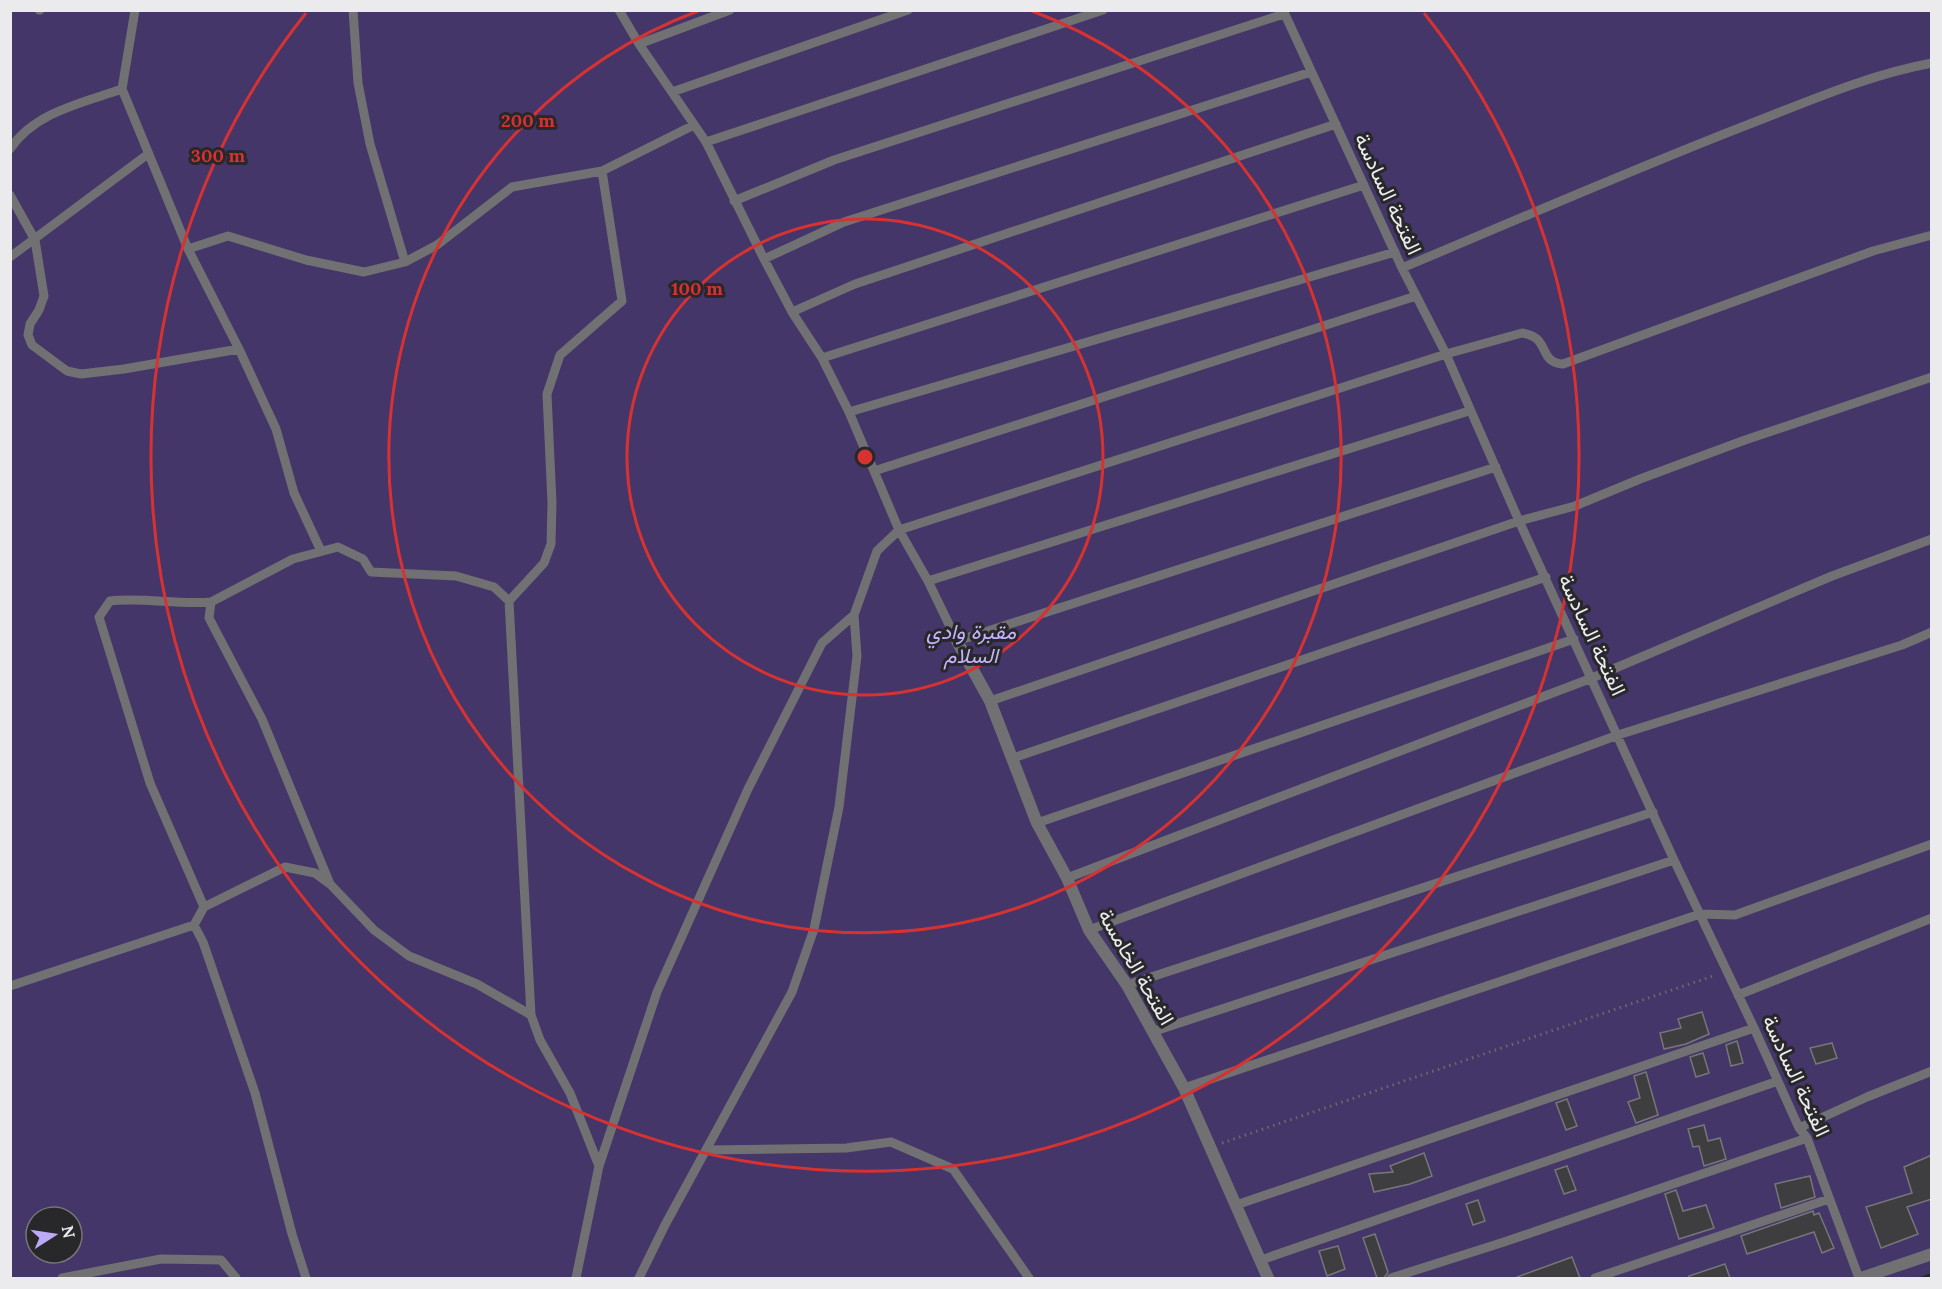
<svg xmlns="http://www.w3.org/2000/svg" width="1942" height="1289" viewBox="0 0 1942 1289" font-family="Lora,Vazirmatn,serif">
<style>
.green{fill:#443668;fill-rule:evenodd}
.building{fill:#3e3d40;stroke:#777679;stroke-width:1.5}
.lines{fill:none;stroke-linecap:round;stroke-linejoin:round}
.path{stroke:#6a6a6c;stroke-width:3;stroke-dasharray:1.5 4.5;stroke-linecap:butt}
.service{stroke:#717072;stroke-width:9}
.minor{stroke:#717072;stroke-width:12}
.ring{fill:none;stroke:#d73232;stroke-width:3}
.labels{text-anchor:middle;stroke-width:6;stroke-linejoin:round;paint-order:stroke}
.street-label{font-size:21px;fill:#ebebed;stroke:#28272a}
.park-label{font-size:21px;font-style:italic;fill:#c4b3fc;stroke:#28272a}
.centre{fill:#d73232;stroke:#28272a;stroke-width:3}
.ring-label{font-size:18px;text-anchor:middle;font-weight:bold;fill:#d73232;stroke:#28272a;stroke-width:6;stroke-linejoin:round;paint-order:stroke}
</style>
<rect width="100%" height="100%" fill="#28272a"/>
<!-- green -->
<path class="green" d="M10,11H1931V1273L1917,1278H11ZM36,1217H72V1253H36Z"/>
<!-- building -->
<path class="building" d="M1702,1012L1709,1034L1686,1044L1664,1049L1660,1033L1681,1028L1678,1019Z
M1737,1041L1743,1063L1731,1066L1726,1045Z
M1832,1043L1837,1058L1816,1064L1810,1048Z
M1703,1053L1709,1073L1696,1077L1690,1057Z
M1646,1072L1658,1115L1636,1123L1628,1102L1640,1098L1634,1076Z
M1567,1099L1577,1126L1566,1130L1556,1103Z
M1704,1125L1708,1141L1720,1138L1726,1159L1704,1166L1699,1146L1693,1147L1688,1129Z
M1424,1153L1432,1176L1410,1184L1374,1192L1369,1174L1393,1172L1390,1166Z
M1932,1155V1199L1907,1207L1918,1234L1881,1248L1866,1207L1912,1193L1904,1167Z
M1567,1166L1576,1190L1564,1194L1555,1170Z
M1810,1176L1815,1197L1781,1208L1775,1184Z
M1676,1190L1683,1211L1706,1205L1714,1228L1679,1239L1665,1194Z
M1478,1200L1485,1221L1473,1225L1466,1204Z
M1813,1211L1814,1215L1819,1213L1834,1248L1822,1253L1814,1232L1747,1254L1741,1236Z
M1375,1234L1388,1272L1384,1278H1377L1363,1238Z
M1338,1246L1345,1269L1327,1276L1319,1251Z
M1572,1257L1580,1278H1517V1277Z
M1725,1264L1730,1278H1689V1276Z"/>
<g class="lines">
<!-- path -->
<path class="path" d="M1222,1143L1716,975"/>
<!-- service -->
<path class="service" d="M39,10H40
M135,10L122,89L188,249L239,349L276,429L294,493L321,551
M353,10L358,83L370,144L405,262
M619,10L639,44L706,142L764,259L792,312L822,358L849,412L899,530L928,581L957,641L1496,467
M1283,10L1402,268L1446,354L1519,521L1674,860L1754,1028L1799,1128L1807,1138L1859,1278
M639,44L730,10
M672,92L908,10
M706,142L1103,10
M10,149C35,112 82,103 122,89
M10,195L35,240L44,296L39,310L30,324L28,335L32,345L67,371L81,374L124,369L239,349
M734,201L834,160L1284,14
M188,249L228,236L306,260L364,272L405,262L437,245L512,187L602,171L694,125
M10,257L148,154
M764,259L844,222L1311,72
M1402,268C1517,220 1631,170 1747,125C1807,102 1867,75 1932,63
M792,312L855,284L1336,124
M822,358L1364,185
M849,412L1395,252
M874,471L1416,296
M928,581L1469,411
M509,601L544,563L551,544L552,503L547,394L560,355L622,301L602,171
M211,602C177,605 143,597 110,601L99,617L150,783L204,907L194,925L203,942L255,1093L292,1234L306,1278
M990,701L1519,521L1575,506L1640,479L1745,440L1932,377
M1013,758L1546,577
M1037,823L1574,639
M1067,878L1592,678L1832,576L1932,539
M330,884L262,719L209,618L211,602L293,559L338,547L363,559L371,572L456,576L494,587L509,601L531,1015
M204,907L285,867L315,873L330,884L374,930L409,956L477,984L531,1015L540,1040L570,1093L599,1166
M1089,930L1618,735L1902,645L1932,632
M1127,985L1653,812
M10,986L194,925
M1738,995L1932,918
M1152,1032L1674,860
M1184,1088L1700,914L1735,915L1932,844
M1799,1128L1867,1097L1932,1071
M706,1150L846,1148L891,1142L953,1169L1029,1278
M1236,1205L1754,1028
M1261,1260L1778,1081
M62,1278L161,1259L221,1260L236,1278
M576,1278L599,1166L657,992L748,789L822,643L854,615L877,551L899,530L1446,354L1522,333C1551,337 1538,363 1563,364L1873,251L1932,235
M639,1278L665,1225L792,992L814,929L839,807L857,656L854,615
M1391,1278L1504,1242L1807,1138
M1595,1278L1829,1199"/>
<!-- minor -->
<path class="minor" d="M957,641L990,701L1037,823L1067,878L1089,930L1127,985L1184,1088L1268,1278
M1861,1278L1932,1254"/>
</g>
<!-- distance rings -->
<g class="ring">
<circle cx="865" cy="457" r="238"/>
<path d="M1032 11A476 476 0 1 1 698 11"/>
<path d="M1424 13A714 714 0 1 1 306 13"/>
</g>
<g class="labels">
<!-- street labels -->
<g class="street-label">
<text transform="translate(1388 194) rotate(65)" y="7">الفتحة السادسة</text>
<text transform="translate(1592 635) rotate(65)" y="7">الفتحة السادسة</text>
<text transform="translate(1136 967) rotate(60)" y="7">الفتحة الخامسة</text>
<text transform="translate(1796 1076) rotate(65)" y="7">الفتحة السادسة</text>
</g>
<!-- park labels -->
<g class="park-label">
<text x="971" y="639">مقبرة وادي<tspan x="971" dy="24">السلام</tspan></text>
</g>
</g>
<circle cx="865" cy="457" r="9" class="centre"/>
<g class="ring-label">
<text x="528" y="127">200 m</text>
<text x="218" y="162">300 m</text>
<text x="697" y="295">100 m</text>
</g>
<!-- border -->
<rect width="1942" height="1289" fill="none" stroke="#ebebed" stroke-width="24"/>
<!-- north arrow -->
<g transform="translate(54 1235) rotate(78)"><circle r="28" fill="#28272a" stroke="#767578" stroke-width="1.5"/>
<path d="M0-4.5L10 22L0 15L-10 22Z" fill="#bcaaf6"/>
<text y="-9" font-size="16" font-weight="bold" text-anchor="middle" fill="#ebebed">N</text>
</g>
</svg>
